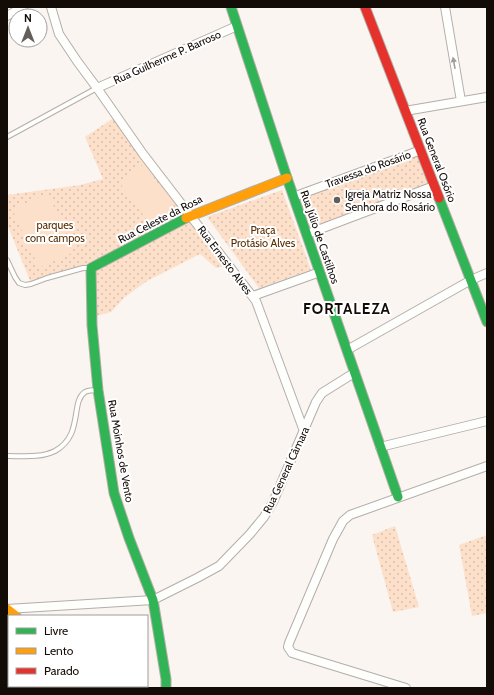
<svg xmlns="http://www.w3.org/2000/svg" width="494" height="695" viewBox="0 0 494 695" font-family="Cabin,sans-serif">
<style>
.park{fill:url(#park-dots)}
.garden{fill:#fde0ca}
.lines{fill:none;stroke-linecap:round;stroke-linejoin:round}
.lane-casing{stroke:#b4aea8;stroke-width:6}
.street-casing{stroke:#b4aea8;stroke-width:10}
.fast-casing{stroke:#b4aea8;stroke-width:11}
.slow-casing{stroke:#b4aea8;stroke-width:11}
.jam-casing{stroke:#b4aea8;stroke-width:11}
.lane{stroke:#fefefd;stroke-width:4}
.street{stroke:#fefefd;stroke-width:8}
.fast{stroke:#30b455;stroke-width:9}
.slow{stroke:#ff9f0a;stroke-width:9}
.jam{stroke:#e5322d;stroke-width:9}
.oneway{fill:#a09d9a}
.poi-dot{fill:#645d58;stroke:#fff;stroke-width:1.5}
.labels{text-anchor:middle;stroke-width:4;stroke-linejoin:round;paint-order:stroke}
.street-label{font-size:11px;fill:#130b06;stroke:#fff}
.poi-label{font-size:11px;fill:#130b06;stroke:#fff;text-anchor:start}
.park-label{font-size:11px;fill:#572d01;stroke:#fff}
.district-label{font-size:15px;font-weight:bold;letter-spacing:1px;fill:#130b06;stroke:#fff}
</style>
<defs>
<pattern id="park-dots" width="8" height="8" patternUnits="userSpaceOnUse"><rect width="8" height="8" fill="#fde0ca"/><path d="M2 2h.1M6 6h.1" fill="none" stroke="#d8bfac" stroke-width="1.8" stroke-linecap="round"/></pattern>
</defs>
<rect width="100%" height="100%" fill="#faf5f0"/>
<!-- park -->
<path class="park" d="M115,117L188,215L90,267H80L31,283L7,224V195L80,185L103,179L85,137Z
M420,151L434,186L307,233L294,197Z
M282,190L311,270L259,288L207,217Z
M191,216L227,265L216,268L200,254L147,281L125,297L111,312L92,317L91,269Z
M395,526L419,607L393,612L372,535Z
M487,535V613L472,616L459,545Z"/>
<!-- garden -->
<path class="garden" d="M144,164L174,206L149,223L119,182Z
M48,193L74,252L39,268L12,209Z"/>
<g class="lines">
<defs>
<path id="lane" d="M7,137L97,88
M7,260L15,277L19,283L25,285L31,284L47,278L83,268H90
M8,456C23,456 41,458 55,451C84,435 70,402 85,392C89,390 94,390 98,390
M7,661L9,662
M41,686L44,688"/>
<path id="street" d="M51,7L59,34L77,61L97,88L143,154L256,301L304,431
M445,7L461,101
M7,16L23,7
M97,88L237,26
M405,111L487,97
M293,197L421,150
M307,234L434,186
M253,296L320,272
M347,350L471,280L487,273
M380,447L487,421
M7,609L153,600L197,578L219,566L250,534L264,517L273,502L316,402L322,393L354,373
M406,688L292,653L288,647L289,643L333,539L343,521L350,515L487,466"/>
<path id="fast" d="M231,7L287,178L398,497
M439,198L487,322
M102,686L104,688
M128,686L133,688
M166,688V679L153,600L129,538L114,493L98,390L92,325L91,268L186,218"/>
<path id="slow" d="M186,218L287,178
M7,609L16,616"/>
<path id="jam" d="M365,7L439,198
M112,688L115,686"/>
</defs>
<!-- lane casing -->
<use href="#lane" class="lane-casing"/>
<!-- street casing -->
<use href="#street" class="street-casing"/>
<!-- fast casing -->
<use href="#fast" class="fast-casing"/>
<!-- slow casing -->
<use href="#slow" class="slow-casing"/>
<!-- jam casing -->
<use href="#jam" class="jam-casing"/>
<!-- lane -->
<use href="#lane" class="lane"/>
<!-- street -->
<use href="#street" class="street"/>
<!-- fast -->
<use href="#fast" class="fast"/>
<!-- slow -->
<use href="#slow" class="slow"/>
<!-- jam -->
<use href="#jam" class="jam"/>
</g>
<!-- one-way arrows -->
<defs><path id="oneway-solid" d="M-6-.8H1V-3.2L6.5 0L1 3.2V.8H-6Z"/></defs>
<use class="oneway" href="#oneway-solid" transform="translate(454 63) rotate(-100)"/>
<!-- markers -->
<circle class="poi-dot" cx="337" cy="200" r="4"/>
<g class="labels">
<!-- street labels -->
<g class="street-label">
<text transform="translate(167 57) rotate(-24)" y="4">Rua Guilherme P. Barroso</text>
<text transform="translate(437 160) rotate(69)" y="4">Rua General Osório</text>
<text transform="translate(368 169) rotate(-20)" y="4">Travessa do Rosário</text>
<text transform="translate(160 219) rotate(-27)" y="4">Rua Celeste da Rosa</text>
<text transform="translate(320 237) rotate(71)" y="4">Rua Júlio de Castilhos</text>
<text transform="translate(225 260) rotate(53)" y="4">Rua Ernesto Alves</text>
<text transform="translate(121 451) rotate(80)" y="4">Rua Moinhos de Vento</text>
<text transform="translate(286 470) rotate(-65)" y="4">Rua General Câmara</text>
</g>
<!-- poi labels -->
<g class="poi-label">
<text x="345" y="198">Igreja Matriz Nossa<tspan x="345" dy="13">Senhora do Rosário</tspan></text>
</g>
<!-- park labels -->
<g class="park-label">
<text x="55" y="229">parques<tspan x="55" dy="13">com campos</tspan></text>
<text x="263" y="234">Praça<tspan x="263" dy="13">Protásio Alves</tspan></text>
</g>
<!-- district labels -->
<g class="district-label">
<text x="347" y="314">FORTALEZA</text>
</g>
</g>
<!-- border -->
<rect width="494" height="695" fill="none" stroke="#130b06" stroke-width="16"/>
<!-- legend -->
<rect x="8" y="615" width="140" height="72" fill="#ffffff" stroke="#a19d9b"/>
<rect x="16" y="628" width="20" height="6" fill="#30b455" stroke="#a19d9b"/>
<text x="44" y="635" font-size="12" fill="#130b06">Livre</text>
<rect x="16" y="648" width="20" height="6" fill="#ff9f0a" stroke="#a19d9b"/>
<text x="44" y="655" font-size="12" fill="#130b06">Lento</text>
<rect x="16" y="668" width="20" height="6" fill="#e5322d" stroke="#a19d9b"/>
<text x="44" y="675" font-size="12" fill="#130b06">Parado</text>
<!-- north arrow -->
<g transform="translate(28 28)"><circle r="19" fill="#ffffff" stroke="#a19d9b"/>
<path d="M0-3L7 15L0 10L-7 15Z" fill="#645d58"/>
<text y="-6" font-size="11" font-weight="bold" text-anchor="middle" fill="#130b06">N</text>
</g>
</svg>
